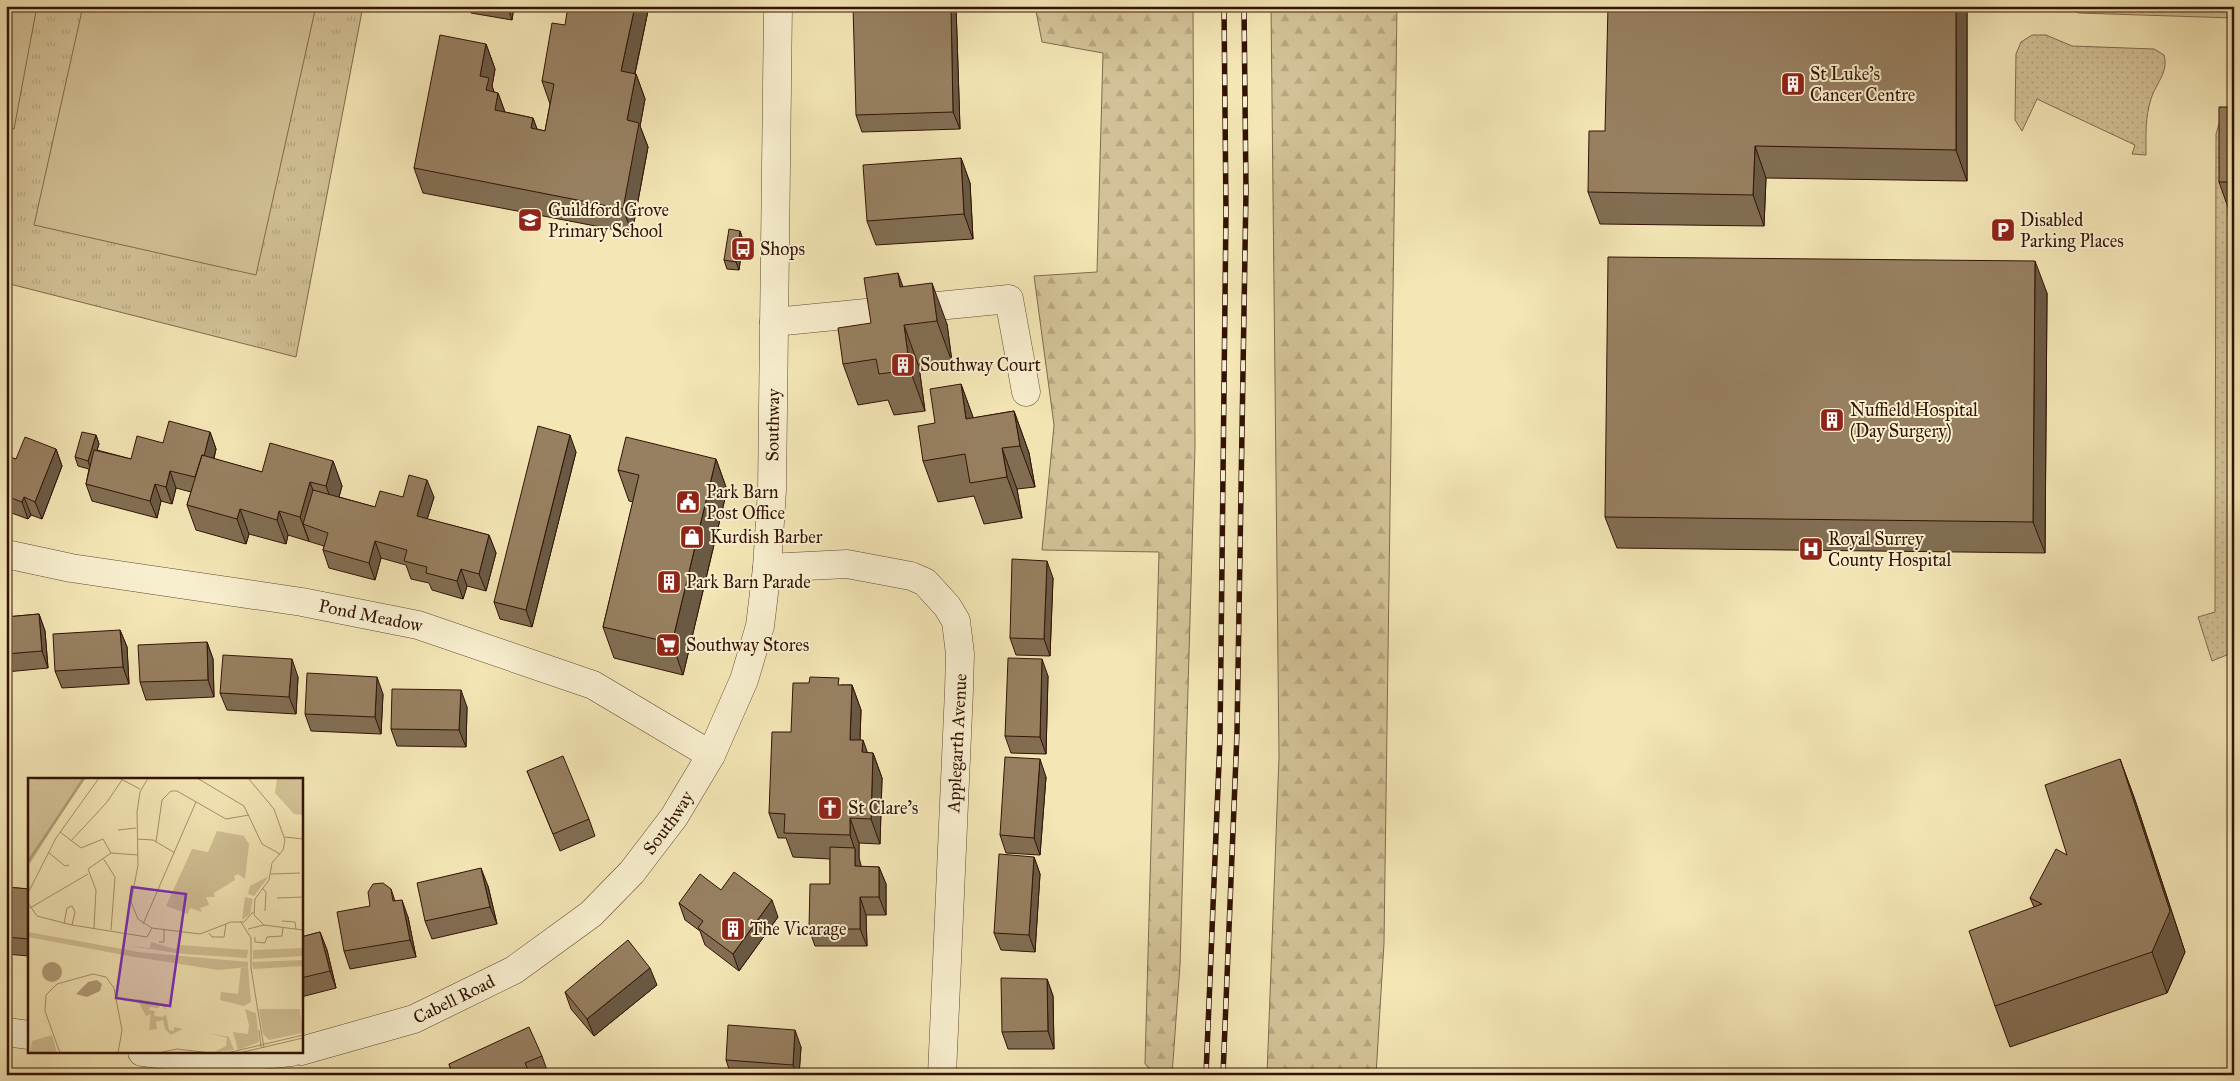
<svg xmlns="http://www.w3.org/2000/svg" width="2240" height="1081" viewBox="0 0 2240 1081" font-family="'IM FELL Great Primer',serif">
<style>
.grass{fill:url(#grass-dots);stroke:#826a4e}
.forest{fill:url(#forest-firs);stroke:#826a4e}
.park{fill:url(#park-tufts);stroke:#826a4e}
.garden{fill:#d3c297;stroke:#826a4e}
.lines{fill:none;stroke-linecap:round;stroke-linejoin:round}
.street-casing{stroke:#624731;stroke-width:29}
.street{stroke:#f8efcf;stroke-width:28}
.rail-casing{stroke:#321205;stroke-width:5.5}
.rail{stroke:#f8efcf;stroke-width:4;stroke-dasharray:11;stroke-linecap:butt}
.wall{fill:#826e53;stroke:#321205}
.shaded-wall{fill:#6a5a44;stroke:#321205}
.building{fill:#978061;stroke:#321205}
.labels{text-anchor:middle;stroke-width:4;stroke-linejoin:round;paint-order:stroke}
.poi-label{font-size:18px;fill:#321205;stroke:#f8efcf;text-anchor:start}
.street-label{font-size:18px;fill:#321205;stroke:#f8efcf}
.inset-river{fill:none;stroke:#b29e79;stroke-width:2.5}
.inset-road{fill:none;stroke:#a6916f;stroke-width:1}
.view{fill:#7b2cbf;fill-opacity:0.15;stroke:#7b2cbf;stroke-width:2.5}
.inset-edge{fill:none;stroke:#321205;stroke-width:2.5}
</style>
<defs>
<pattern id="grass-dots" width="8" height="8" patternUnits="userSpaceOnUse" patternTransform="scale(1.25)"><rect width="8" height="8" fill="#d3c297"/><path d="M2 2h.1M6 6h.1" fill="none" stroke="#b6a681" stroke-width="1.8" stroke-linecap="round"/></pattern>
<pattern id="forest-firs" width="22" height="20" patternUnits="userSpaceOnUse" patternTransform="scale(1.25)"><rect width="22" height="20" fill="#d3c297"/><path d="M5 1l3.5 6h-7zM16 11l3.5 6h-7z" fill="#b6a681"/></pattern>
<pattern id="park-tufts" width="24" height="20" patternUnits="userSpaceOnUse" patternTransform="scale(1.25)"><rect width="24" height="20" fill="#d3c297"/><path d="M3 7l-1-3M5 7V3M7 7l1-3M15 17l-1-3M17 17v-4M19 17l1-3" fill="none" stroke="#b6a681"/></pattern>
</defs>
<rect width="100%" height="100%" fill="#f4e6b5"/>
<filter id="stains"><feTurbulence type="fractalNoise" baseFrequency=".004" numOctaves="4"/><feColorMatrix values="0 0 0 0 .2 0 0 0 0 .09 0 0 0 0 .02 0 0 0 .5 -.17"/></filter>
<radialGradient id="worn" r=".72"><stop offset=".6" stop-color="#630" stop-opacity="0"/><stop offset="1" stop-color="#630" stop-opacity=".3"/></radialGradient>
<!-- grass -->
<path class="grass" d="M2058,6H2234V18L2079,13Z
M2032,35H2046L2072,46L2154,49L2164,55C2169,72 2156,83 2151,99C2145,117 2146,136 2146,155L2132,154L2135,145L2037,99L2022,131L2015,120L2016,54L2021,42Z
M2234,102V136H2228V215H2234V652L2212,661L2198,617L2215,612L2216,134L2221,117Z"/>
<!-- forest -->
<path class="forest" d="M1035,6H1193L1195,447L1180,965L1172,1075H1155L1145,1064L1159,552L1042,550L1054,425L1034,276L1097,272L1103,53L1042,42Z
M1271,6H1397L1384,943L1376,1075H1267L1279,757Z"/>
<!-- park -->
<path class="park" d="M6,6H363L296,357L6,283Z"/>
<!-- garden -->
<path class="garden" d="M6,6H37L14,129L6,127Z
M83,6H316L256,275L34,225Z"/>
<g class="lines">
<defs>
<g id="street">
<path d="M774,322L1009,299L1026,392"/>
<path id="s1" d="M6,554L71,568L302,602L418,625L593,685L711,755"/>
<path d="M767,568L847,564L911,576L925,582L947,606L956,621L960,654L959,690L942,1075"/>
<path d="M6,1032L29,1035"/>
<path id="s2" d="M301,1051L414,1019L514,970L591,914L632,872L674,817L711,755L744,680L760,626L767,568L772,490L778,6"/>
<path d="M142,1052C192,1060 241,1058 291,1052"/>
</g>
</defs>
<!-- street casing -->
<use href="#street" class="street-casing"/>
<!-- street -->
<use href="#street" class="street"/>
<defs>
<path id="rail" d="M1206,1075L1220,738L1226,212L1224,6
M1223,1075L1237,733L1246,191L1244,6"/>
</defs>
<!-- rail casing -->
<use href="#rail" class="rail-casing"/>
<!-- rail -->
<use href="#rail" class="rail"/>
</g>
<!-- wall -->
<path class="wall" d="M469,6H514L512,20L471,13Z
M649,6L635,74H636L645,99L640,126L648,147L632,233L423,193L414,168L486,44L495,69L492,86L494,92L498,93L505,112L533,118L537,129L545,131L550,104L542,81L565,25Z
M956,6L960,129L862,132L856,115Z
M1967,6V181L1766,178L1764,226L1600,224L1588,192L1605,131Z
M2234,107V213H2230L2219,182Z
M961,158L970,183L973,239L876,245L867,221Z
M740,231L743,240L739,270L727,269L724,260Z
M903,287L947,324L952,362L919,367L925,411L894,415L888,400L858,405L843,364L871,323Z
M2047,293L2045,553L1617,548L1605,517Z
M961,384L973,418L1014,411L1029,453L1035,487L1017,489L1022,518L984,524L974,496L938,502L923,461L935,423Z
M210,432L216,449L214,459L262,472L333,461L342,486L339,497L375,507L403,497H434L427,519L489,535L496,553L486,591L467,586L463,599L432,590L429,583L411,579L406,565L381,558L375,580L329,568L323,550L324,546L288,535L286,544L249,534L246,544L196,530L187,505L191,492L176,488L172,504L161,501L157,518L92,501L86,484L89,469L78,466L75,457L96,435L99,444L97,450L131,459L163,443Z
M56,449L62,466L42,519L31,515L28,519L6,511V456L16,459Z
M576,452L532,627L500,619L494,602Z
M716,459L727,490L683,675L614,658L603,627L633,502L629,501L618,470Z
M1053,578L1050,656L1016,655L1010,638Z
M39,614L45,631L48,668L6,672V617Z
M120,630L127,647L129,684L62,688L55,671Z
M207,642L213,659L214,697L146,700L140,682Z
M1048,676L1046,754L1011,753L1005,736Z
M298,677L296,714L227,710L220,693Z
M841,685H852L861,710L860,740L867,753H873L882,778L880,844L859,843V858L861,867H879L886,884V915H866L867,946H815L809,929L830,884V859L793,857L786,838H778L769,813L791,732Z
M383,694L381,734L311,731L305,714Z
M467,707L466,747L397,746L391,729Z
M2120,759L2135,800L2185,952L2167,993L2010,1047L1995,1006L2034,907L2030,898L2067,855Z
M527,771L589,819L595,836L560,851L534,788Z
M1046,777L1040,855L1006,853L1000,835Z
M1034,857L1040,874L1035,952L1001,950L994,933Z
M488,886L497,924L432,939L425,921Z
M6,887L29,889V956L6,954Z
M391,889L395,901L408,917L416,957L350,969L344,951L370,906Z
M721,890L778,917L739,971L705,945L700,931L685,920L679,903Z
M320,932L327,950L336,988L301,997V937Z
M1047,979L1053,996L1054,1049H1008L1002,1032Z
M657,985L594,1036L571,1009L565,992Z
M801,1047L799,1075H731L726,1060Z
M542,1056L548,1073L544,1075H452L449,1064Z"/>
<!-- shaded-wall -->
<path class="shaded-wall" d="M507,6H514L512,20Z
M635,6H649L630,96L621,71Z
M951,6H956L960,129L953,112Z
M1956,6H1967V181L1956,150Z
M486,44L495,69L492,86L497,100L498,93L507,118L504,135L480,76Z
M636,74L645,99L640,126L648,147L632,233L623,209L627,120Z
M533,118L542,143L531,128Z
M1755,146L1766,178L1764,226L1753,195Z
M961,158L970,183L973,239L964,214Z
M740,231L743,240L739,270L736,262Z
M2035,261L2047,293L2045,553L2033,522Z
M898,273L913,314L900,287Z
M932,283L947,324L952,362L937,321Z
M904,325L919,367L925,411L910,370Z
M961,384L976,425L966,419Z
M1014,411L1029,453L1035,487L1020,446Z
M210,432L216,449L204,495L198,478Z
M96,435L99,444L91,470L88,461Z
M570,435L576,452L532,627L526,610Z
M1002,448L1017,489L1022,518L1007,477Z
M56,449L62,466L42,519L35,502Z
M716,459L727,490L683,675L672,643Z
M333,461L342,486L335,511L326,486Z
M170,471L176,488L172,504L166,487Z
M427,480L434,497L423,533L417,516Z
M310,482L319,507L303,524L309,541L300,517Z
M155,484L161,501L157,518L150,501Z
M24,497L31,515L28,519L22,502Z
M240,509L249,534L246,544L237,519Z
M279,511L288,535L286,544L277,520Z
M489,535L496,553L486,591L479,574Z
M375,541L381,558L375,580L369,563Z
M1047,561L1053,578L1050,656L1044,639Z
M461,569L467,586L463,599L457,581Z
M39,614L45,631L48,668L42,651Z
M120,630L127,647L129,684L123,667Z
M207,642L213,659L214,697L208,680Z
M292,659L298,677L296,714L289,697Z
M1042,659L1048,676L1046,754L1040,737Z
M377,677L383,694L381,734L375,717Z
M852,685L861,710L859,764L850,740Z
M461,690L467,707L466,747L459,730Z
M863,740L872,765L862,752Z
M873,753L882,778L880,844L871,819Z
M1040,759L1046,777L1040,855L1034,838Z
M2120,759L2135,800L2185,952L2167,993L2152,952Z
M850,818L859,843V858L861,865V884L855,866V850L850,835Z
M1034,857L1040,874L1035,952L1029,935Z
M879,867L886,884V915L879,897Z
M481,868L488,886L497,924L490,907Z
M860,897L866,915L867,946L860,929Z
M402,900L408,917L416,957L410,940Z
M772,900L778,917L739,971L733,954Z
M320,932L327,950L336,988L330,971Z
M650,968L657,985L594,1036L587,1019Z
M1047,979L1053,996L1054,1049L1048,1031Z
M795,1030L801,1047L799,1075H796L793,1065Z"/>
<!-- building -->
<path class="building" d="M568,6H635L621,71L636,74L627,120L639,123L623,209L414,168L440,35L486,44L480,76L489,78L486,90L498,93L495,110L533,118L531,128L545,131L554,84L542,81L552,23L565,25Z
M853,6H951L953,112L856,115Z
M1608,6H1956V150L1755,146L1753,195L1588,192L1589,131H1605Z
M2219,107H2234V182H2219Z
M961,158L964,214L867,221L863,165Z
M729,229L740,231L736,262L724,260Z
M1608,257L2035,261L2033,522L1605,517Z
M898,273L900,287L932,283L937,321L904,325L910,370L879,374L876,359L843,364L838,328L871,323L864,278Z
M961,384L966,419L1014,411L1020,446L1002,448L1007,477L970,483L965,454L923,461L918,426L935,423L930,389Z
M169,421L210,432L204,456L202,455L195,477L170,471L166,487L155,484L150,501L86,484L94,450L131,459L137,436L163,443Z
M538,426L570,435L526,610L494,602Z
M82,432L96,435L88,461L75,457Z
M25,437L56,449L35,502L24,497L22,502L6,496V456L16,459Z
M626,437L716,459L672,643L603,627L639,475L618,470Z
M270,443L333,461L326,486L310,482L300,517L279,511L277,520L240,509L237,519L187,505L202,455L262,472Z
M409,475L427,480L417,516L489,535L479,574L461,569L457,581L426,573L427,567L404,561L407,550L375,541L369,563L323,550L328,533L303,524L313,490L375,507L380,491L403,497Z
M1012,559L1047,561L1044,639L1010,638Z
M39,614L42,651L6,654V617Z
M120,630L123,667L55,671L53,634Z
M207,642L208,680L140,682L138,645Z
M223,655L292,659L289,697L220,693Z
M1008,658L1042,659L1040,737L1005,736Z
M307,673L377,677L375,717L305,714Z
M810,677L839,678L838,685H852L850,740H863L862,752L873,753L871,819L850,818V835L784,833L785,814L769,813L772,732H791L793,683H809Z
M392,689L461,690L459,730L391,729Z
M563,756L589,819L553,834L527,771Z
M1005,757L1040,759L1034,838L1000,835Z
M2120,759L2170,911L2152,952L1995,1006L1969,931L2042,904L2030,898L2056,849L2067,855L2045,785Z
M830,847L855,848V866L879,867V897H860V929H809L810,884H830Z
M999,854L1034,857L1029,935L994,933Z
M481,868L490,907L425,921L417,883Z
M734,872L772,900L733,954L698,928L703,921L679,903L700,874L721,890Z
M383,883L391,889L393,901L402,900L410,940L344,951L337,912L370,906L368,892L373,884Z
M6,887L29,889V939L6,937Z
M320,932L330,971L301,978V937Z
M628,940L650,968L587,1019L565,992Z
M1001,978L1047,979L1048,1031L1002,1032Z
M728,1025L795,1030L793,1065L726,1060Z
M529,1027L542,1056L525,1063L528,1070L518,1075H453L449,1064Z
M435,1070L437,1075H424Z
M998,1070H1041V1075H998Z"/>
<!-- icons -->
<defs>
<symbol id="building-square" viewBox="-11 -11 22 22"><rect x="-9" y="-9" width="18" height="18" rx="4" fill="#8f2418" stroke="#f8efcf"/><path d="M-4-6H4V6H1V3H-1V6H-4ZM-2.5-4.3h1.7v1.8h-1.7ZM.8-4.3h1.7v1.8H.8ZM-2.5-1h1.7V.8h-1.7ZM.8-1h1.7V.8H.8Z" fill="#fff"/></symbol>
<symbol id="school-square" viewBox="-11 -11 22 22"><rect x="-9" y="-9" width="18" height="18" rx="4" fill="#8f2418" stroke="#f8efcf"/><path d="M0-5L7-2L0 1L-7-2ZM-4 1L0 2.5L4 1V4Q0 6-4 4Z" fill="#fff"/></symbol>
<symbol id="parking-square" viewBox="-11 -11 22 22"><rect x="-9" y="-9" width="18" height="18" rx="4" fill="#8f2418" stroke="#f8efcf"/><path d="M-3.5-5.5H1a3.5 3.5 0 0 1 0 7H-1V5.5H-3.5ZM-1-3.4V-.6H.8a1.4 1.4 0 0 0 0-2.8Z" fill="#fff"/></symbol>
<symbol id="bus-square" viewBox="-11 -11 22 22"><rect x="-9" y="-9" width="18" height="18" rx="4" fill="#8f2418" stroke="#f8efcf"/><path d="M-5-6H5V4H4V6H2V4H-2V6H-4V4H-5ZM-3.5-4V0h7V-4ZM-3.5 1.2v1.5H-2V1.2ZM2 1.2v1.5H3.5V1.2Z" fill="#fff"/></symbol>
<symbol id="civic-square" viewBox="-11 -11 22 22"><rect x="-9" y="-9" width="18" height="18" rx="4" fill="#8f2418" stroke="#f8efcf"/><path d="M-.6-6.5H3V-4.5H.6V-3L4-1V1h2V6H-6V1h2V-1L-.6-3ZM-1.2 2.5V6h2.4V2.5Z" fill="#fff"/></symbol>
<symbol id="shop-square" viewBox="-11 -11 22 22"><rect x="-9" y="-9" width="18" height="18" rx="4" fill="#8f2418" stroke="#f8efcf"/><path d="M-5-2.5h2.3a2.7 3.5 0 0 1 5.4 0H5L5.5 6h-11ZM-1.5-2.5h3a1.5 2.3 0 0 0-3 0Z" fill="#fff"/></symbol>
<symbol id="hospital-square" viewBox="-11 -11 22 22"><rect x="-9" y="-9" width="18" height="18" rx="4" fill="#8f2418" stroke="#f8efcf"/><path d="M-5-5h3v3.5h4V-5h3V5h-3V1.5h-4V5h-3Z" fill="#fff"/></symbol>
<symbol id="supermarket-square" viewBox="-11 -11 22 22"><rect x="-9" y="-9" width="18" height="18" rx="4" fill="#8f2418" stroke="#f8efcf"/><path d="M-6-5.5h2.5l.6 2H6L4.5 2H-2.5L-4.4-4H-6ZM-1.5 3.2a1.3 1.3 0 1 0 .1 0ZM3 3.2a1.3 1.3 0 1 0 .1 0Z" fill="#fff"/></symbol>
<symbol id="church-square" viewBox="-11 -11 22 22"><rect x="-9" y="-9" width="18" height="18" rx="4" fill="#8f2418" stroke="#f8efcf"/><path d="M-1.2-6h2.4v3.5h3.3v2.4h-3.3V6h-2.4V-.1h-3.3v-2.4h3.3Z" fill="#fff"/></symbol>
</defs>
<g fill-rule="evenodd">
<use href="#building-square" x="1779" y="70" width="28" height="28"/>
<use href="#school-square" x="516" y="206" width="28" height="28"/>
<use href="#parking-square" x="1989" y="216" width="28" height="28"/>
<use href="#bus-square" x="729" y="235" width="28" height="28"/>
<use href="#building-square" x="889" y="351" width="28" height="28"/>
<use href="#building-square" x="1818" y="406" width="28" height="28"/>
<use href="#civic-square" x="674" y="488" width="28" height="28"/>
<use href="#shop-square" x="678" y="523" width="28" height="28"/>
<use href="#hospital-square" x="1797" y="535" width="28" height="28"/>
<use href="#building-square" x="655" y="568" width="28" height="28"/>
<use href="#supermarket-square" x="654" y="631" width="28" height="28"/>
<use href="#church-square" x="816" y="794" width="28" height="28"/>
<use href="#building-square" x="719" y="915" width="28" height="28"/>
</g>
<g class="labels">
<!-- poi labels -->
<g class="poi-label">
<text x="1810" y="80">St Luke's<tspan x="1810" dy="21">Cancer Centre</tspan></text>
<text x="548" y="216">Guildford Grove<tspan x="548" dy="21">Primary School</tspan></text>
<text x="2020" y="226">Disabled<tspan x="2020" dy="21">Parking Places</tspan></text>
<text x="760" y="255">Shops</text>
<text x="920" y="371">Southway Court</text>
<text x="1850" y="416">Nuffield Hospital<tspan x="1850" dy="21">(Day Surgery)</tspan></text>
<text x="706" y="498">Park Barn<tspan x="706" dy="21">Post Office</tspan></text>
<text x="710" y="543">Kurdish Barber</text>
<text x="1828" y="545">Royal Surrey<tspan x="1828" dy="21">County Hospital</tspan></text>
<text x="686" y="588">Park Barn Parade</text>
<text x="686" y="651">Southway Stores</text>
<text x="848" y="814">St Clare's</text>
<text x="750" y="935">The Vicarage</text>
</g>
<!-- street labels -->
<g class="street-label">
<text dy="6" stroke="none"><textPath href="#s2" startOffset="864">Southway</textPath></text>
<text dy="6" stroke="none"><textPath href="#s1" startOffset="370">Pond Meadow</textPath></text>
<text transform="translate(957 743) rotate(-87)" y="6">Applegarth Avenue</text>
<text dy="6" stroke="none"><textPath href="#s2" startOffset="444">Southway</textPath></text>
<text dy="6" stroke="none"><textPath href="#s2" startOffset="162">Cabell Road</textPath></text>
</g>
</g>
<!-- overview -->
<g transform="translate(28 778)">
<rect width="275" height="275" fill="#f4e6b5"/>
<path d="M0,0L2,2L18,0L13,8L0,13ZM0,29L13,60L0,77ZM241,98L226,118L220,116L222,108ZM220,189L223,224L216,228L192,222L193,214L210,216L213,190ZM109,221L136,226L138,231V232L132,225L131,230L122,229L121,232L127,233L126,238L135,239L138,236L141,252L146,253V249L155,251L143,257L137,251L135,242L128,244L129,251L121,252L123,236L118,238ZM217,231L228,235L231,264L210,272L205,254L220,256L221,247ZM181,255L201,259L206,272L186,274L198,268L199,260ZM24,257L29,275H2L4,263Z" fill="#d3c297"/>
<path d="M18,0H56L0,89V77L13,60L0,29V13L13,8ZM249,0H275V37L266,36L247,15ZM0,154L111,174L220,184V189L190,192L101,178L0,159ZM123,164L147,171L152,167L220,172L219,180L155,176L95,167L122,170ZM275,170V178L225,181V172ZM275,182V188L225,191L224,184Z" fill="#d3c297"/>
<path d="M189,53L216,58L221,66L217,101L210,96L206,98L207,102L186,115L187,119H178L181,127L172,130L174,134L162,130L160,136L138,128L164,71L180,74ZM217,119L225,121L222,136L214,142ZM231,231H272L275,255L241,262L235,256Z" fill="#d3c297"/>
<path d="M186,66L211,78L204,95L178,83ZM165,72L177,76L168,103L156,98ZM156,101L178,108L173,123L151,116ZM144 124a8 8 0 1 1 16 0a8 8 0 1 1-16 0Z" fill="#d3c297"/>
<path d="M14 194a10 10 0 1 1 20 0a10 10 0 1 1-20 0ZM69,202L74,206L72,213L59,219L48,216L60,204Z" fill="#b29e79"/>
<path class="inset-river" d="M0,84L56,0"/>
<path class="inset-road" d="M91,0L112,11M120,0L112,14L109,34L110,87L103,124L110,141L124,150L172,156L203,144H216L225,134M169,0L216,28L234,66L252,76M220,0L246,31L257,62L255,72L244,85L241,102L227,121L226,137L236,147L275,152M90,52L108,50M32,54L53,70L75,61L83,75M257,59L275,61M109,61L125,62L147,75M43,63L79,24L94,2M128,64L134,22L143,13H149L198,41L221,37M20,74L37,88L41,87M75,80L87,99L83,152M243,96L272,95M234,110L238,114L237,133M0,115L28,60L71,0M249,120L275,119M0,125L9,138L44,147L119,159L124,150M2,130L60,96M254,143L267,144L268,151M213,144L223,160V190L236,270M36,146L39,130L44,128L47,134L44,147M115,146L168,24M66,150L68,112L60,91L83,75L110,77M220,151L236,147M181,155L184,159H196L198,146M227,159V164L237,165L239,159L254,158L255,150M131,164H136V152M231,252L233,269M32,275L17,233L18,217L29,206L65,196L78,199L86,210L94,252L90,275M130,275L149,271L183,275M199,275L275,257M211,275L275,260"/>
<path class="view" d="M104,109L158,116L142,228L88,220Z"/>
<rect width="275" height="275" class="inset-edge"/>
</g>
<!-- margin -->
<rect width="2240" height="1081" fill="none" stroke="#f4e6b5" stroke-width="25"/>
<rect x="8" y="8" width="2225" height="1066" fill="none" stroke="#321205" stroke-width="2.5"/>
<rect x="12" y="12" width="2215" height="1056" fill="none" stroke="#321205"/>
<rect width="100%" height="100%" filter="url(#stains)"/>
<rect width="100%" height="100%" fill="url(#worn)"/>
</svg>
